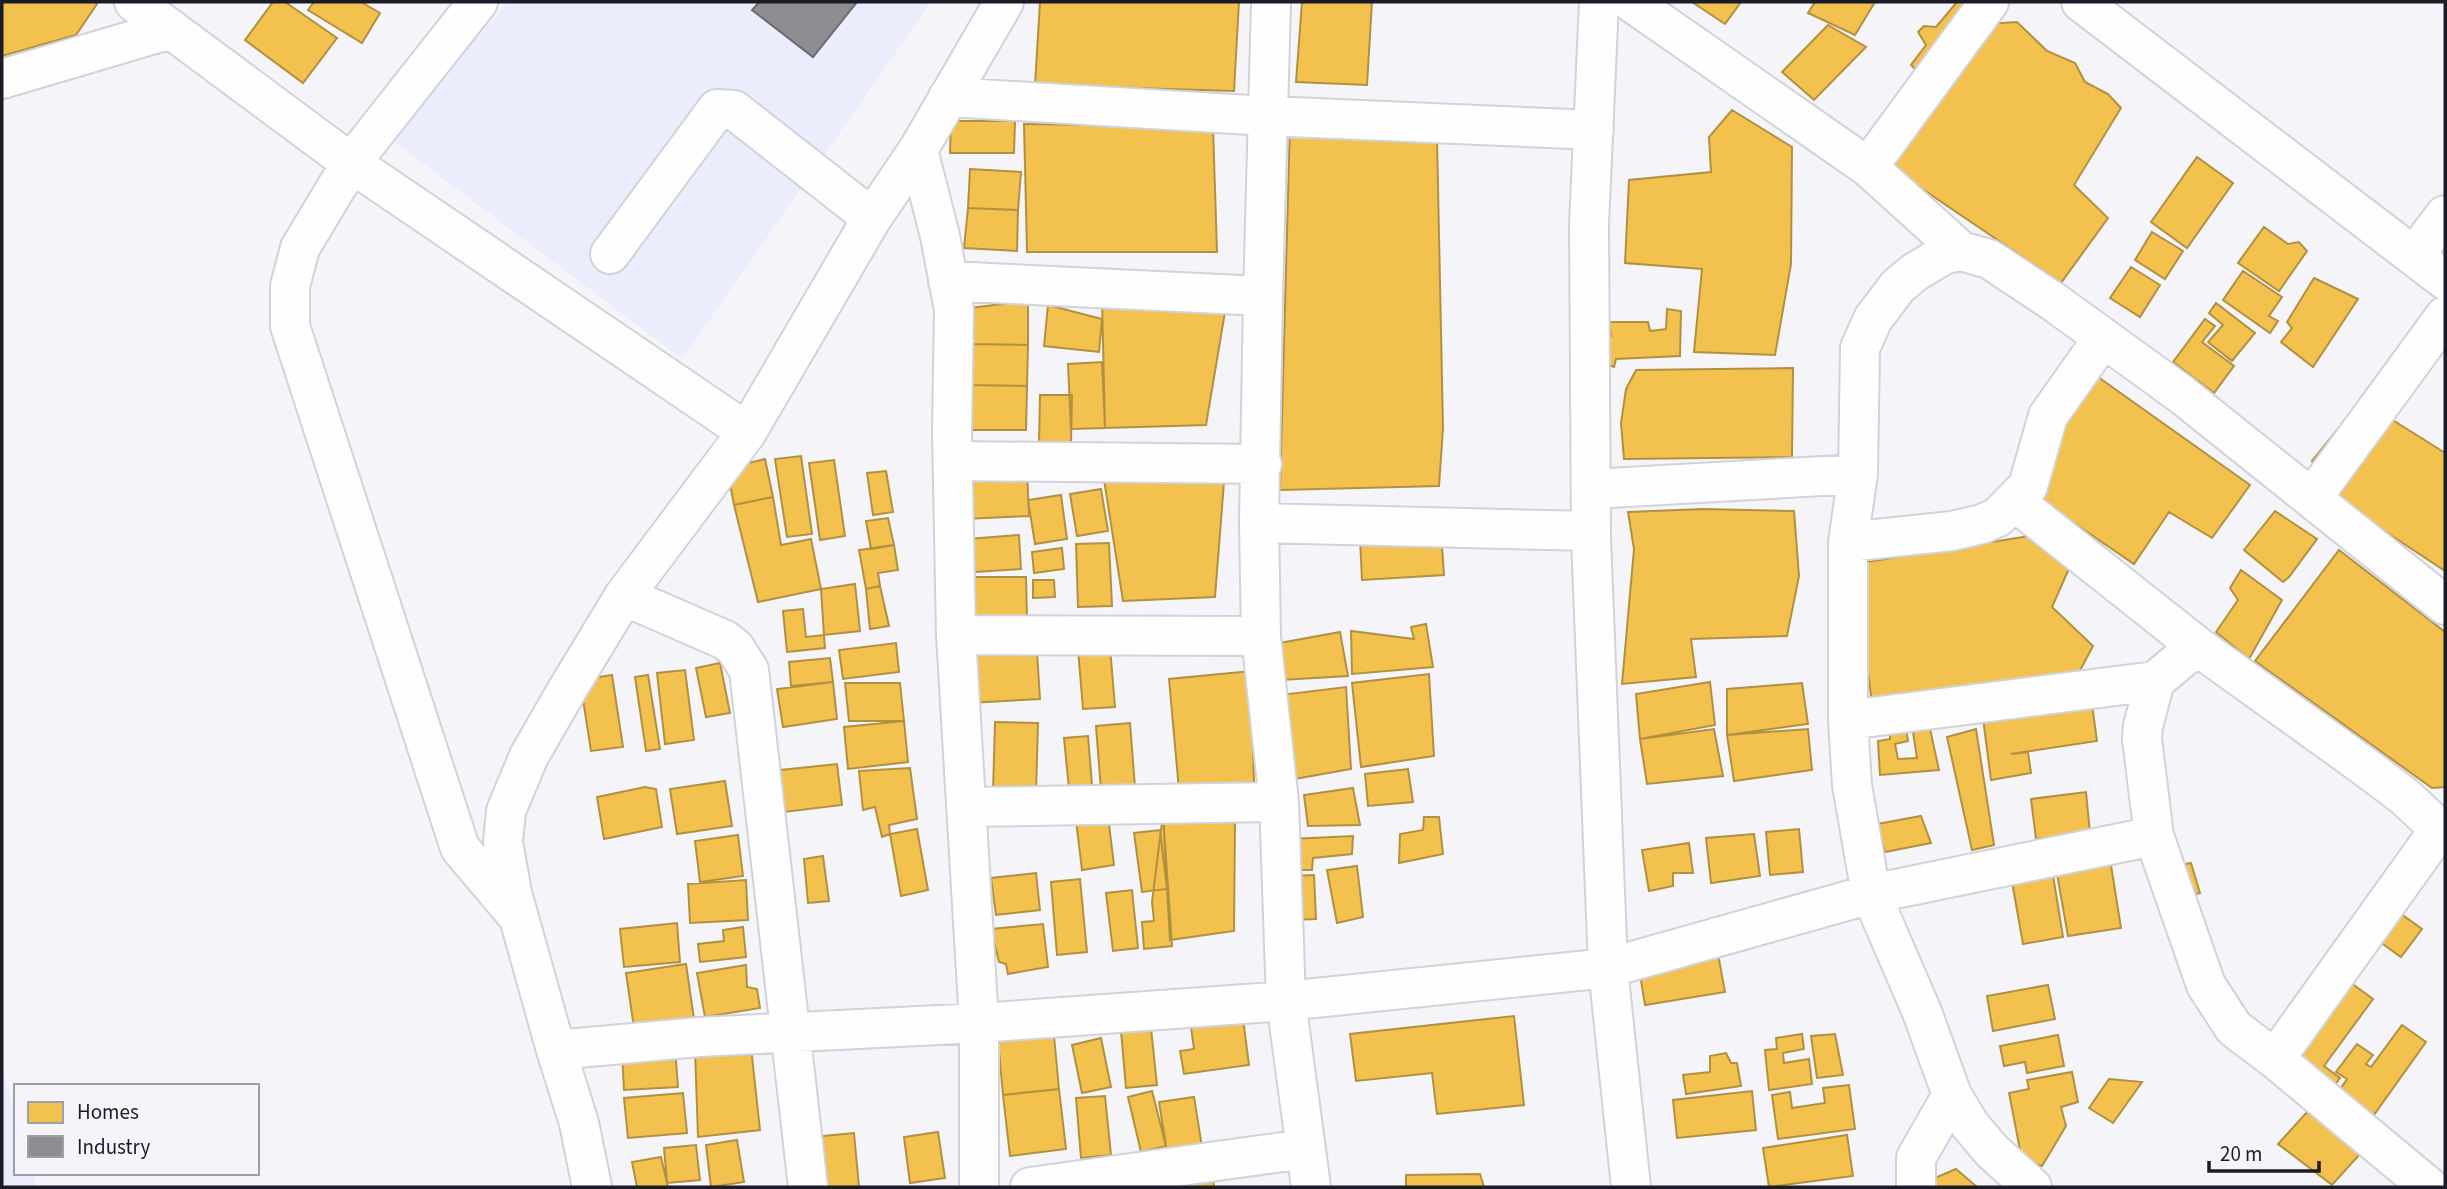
<svg xmlns="http://www.w3.org/2000/svg" width="2447" height="1189" viewBox="0 0 2447 1189" font-family="'Source Sans 3',sans-serif">
<style>
.built{fill:#ecedfc}
.homes{fill:#f2c14e;stroke:#b29042;stroke-width:2}
.industry{fill:#8d8d92;stroke:#6b6b72;stroke-width:2}
.lines{fill:none;stroke-linecap:round;stroke-linejoin:round}
.minor-casing{stroke:#d1d2da;stroke-width:42}
.major-casing{stroke:#d1d2da;stroke-width:42}
.minor{stroke:#fefefe;stroke-width:38}
.major{stroke:#fefefe;stroke-width:38}
</style>
<rect width="100%" height="100%" fill="#f5f5f9"/>
<!-- built -->
<path class="built" d="M508,2H931L682,359L388,137Z
M2,1069L16,1116V1173H33L37,1187H2Z"/>
<!-- homes -->
<path class="homes" d="M2,2H94L97,4L76,35L2,56Z
M273,2H285L337,38L303,83L245,40Z
M314,2H361L380,13L362,43L308,10Z
M1040,2H1239L1234,91L1035,85Z
M1302,2H1372L1367,85L1296,82Z
M1692,2H1741L1725,24Z
M1815,2H1875L1855,35L1808,13Z
M1957,2H1967L1985,24L2017,22L2047,51L2075,63L2085,82L2108,94L2121,108L2074,185L2108,218L2061,283L1881,161L1930,84L1911,65L1926,45L1918,32L1924,26L1936,27Z
M1828,25L1866,47L1814,100L1782,72Z
M1732,110L1792,147L1791,264L1775,355L1694,352L1702,269L1625,263L1629,180L1711,172L1709,137Z
M951,121H1015L1014,153H950Z
M1024,124L1213,127L1217,252H1027Z
M1290,124L1437,138L1443,428L1439,486L1280,490Z
M2197,157L2233,183L2187,248L2151,222Z
M970,169L1021,172L1018,210L968,208Z
M968,208L1018,210L1017,251L964,248Z
M2264,227L2288,244L2299,242L2307,251L2279,291L2238,263Z
M2152,232L2183,251L2165,279L2135,260Z
M2131,267L2160,285L2140,317L2110,298Z
M2243,271L2282,297L2269,316L2278,321L2270,333L2223,300Z
M2314,278L2358,299L2313,367L2281,342L2292,328L2287,322Z
M1102,300L1226,306L1206,425L1105,428Z
M1028,301V345L969,344V308Z
M2216,303L2255,333L2232,361L2208,342L2223,325L2209,313Z
M1048,305L1102,319L1099,352L1044,346Z
M1667,309L1681,311L1680,356L1616,359L1614,367L1606,364L1605,341L1611,336L1609,322H1648L1650,331L1666,329Z
M2205,319L2215,326L2202,342L2234,366L2214,393L2173,362Z
M969,344L1028,345L1027,386L968,385Z
M1102,362L1105,428L1071,429L1068,364Z
M1793,368L1792,457L1624,459L1621,423L1626,389L1636,370Z
M2091,372L2250,485L2212,538L2169,512L2134,564L2033,495L2053,424Z
M968,385L1027,386L1026,430H967Z
M1040,395H1072L1071,443H1039Z
M2361,400L2445,453V571L2336,499L2312,461Z
M801,456L812,534L787,537L775,459Z
M765,459L773,497L734,505L727,468Z
M834,460L845,536L820,540L809,463Z
M1027,469L1029,516L965,519L963,472Z
M886,471L893,512L873,515L867,473Z
M1103,473L1224,482L1215,597L1123,601Z
M1101,489L1108,531L1077,536L1070,494Z
M1061,495L1067,539L1035,544L1028,500Z
M773,497L781,545L811,539L821,589L758,602L734,505Z
M1704,509L1794,511L1799,576L1787,636L1691,639L1696,677L1622,684L1634,549L1628,512Z
M2275,511L2317,539L2289,577L2283,582L2244,550Z
M888,518L894,545L871,549L866,521Z
M1441,532L1444,575L1362,580L1360,538Z
M1019,535L1021,569L960,573L968,539Z
M2035,535L2071,564L2052,607L2093,646L2076,678L1872,703L1854,564Z
M1109,543L1112,606L1078,607L1076,544Z
M894,545L898,570L878,573L880,586L866,589L859,550Z
M1062,548L1064,569L1034,573L1032,552Z
M2339,550L2445,632V787L2432,788L2255,661Z
M2241,570L2282,600L2249,659L2216,632L2238,600L2230,588Z
M968,577H1026L1027,618L968,619Z
M1033,580H1054L1055,597L1033,598Z
M855,584L860,631L824,635L821,589Z
M880,586L889,626L870,629L866,589Z
M803,609L806,637L824,635L825,648L787,652L783,611Z
M1426,624L1433,667L1352,674L1351,631L1414,639L1411,627Z
M1340,632L1348,676L1281,680L1274,644Z
M896,643L899,672L843,679L839,650Z
M1110,647L1115,707L1083,709L1078,649Z
M1037,652L1040,699L969,703L967,656Z
M830,658L833,682L791,686L789,662Z
M720,663L730,713L706,717L696,668Z
M685,670L694,740L665,744L657,673Z
M1251,671L1254,783L1179,790L1169,679Z
M1429,674L1434,756L1361,767L1352,683Z
M612,675L623,747L591,751L580,680Z
M648,675L660,749L646,751L635,677Z
M833,682L837,719L783,727L777,689Z
M1710,682L1715,725L1640,739L1636,694Z
M845,683H900L904,721H849Z
M1802,683L1808,724L1727,735V689Z
M1346,687L1351,769L1289,780L1280,695Z
M2092,704L2097,741L2011,754L2028,752L2031,773L1991,780L1983,718Z
M904,721L908,762L848,769L844,727Z
M995,722L1038,723L1036,793L993,791Z
M1130,723L1135,787L1101,790L1096,726Z
M1906,728L1908,741L1895,744L1898,759L1917,758L1913,732L1930,729L1939,770L1880,775L1878,741L1890,739V731Z
M1714,729L1723,776L1647,784L1640,739Z
M1808,729L1812,770L1734,781L1727,735Z
M1976,729L1994,845L1972,850L1947,737Z
M1088,736L1093,797L1070,799L1064,738Z
M837,764L842,805L776,813L771,771Z
M910,768L917,819L889,825L890,834L882,837L875,807L863,810L859,771Z
M1408,769L1413,802L1368,806L1365,774Z
M725,781L732,826L677,834L670,789Z
M645,787L656,789L662,827L604,839L597,797Z
M1353,788L1360,825L1308,826L1304,795Z
M2086,792L2090,833L2036,839L2031,799Z
M1107,808L1114,865L1082,870L1075,812Z
M1163,814L1172,946L1144,949L1142,922L1154,921L1152,902Z
M1163,814L1235,823L1234,931L1170,940Z
M1921,816L1931,843L1885,852L1877,824Z
M1424,817H1439L1443,854L1399,863L1400,834L1423,830Z
M917,829L928,890L901,896L890,834Z
M1799,829L1803,872L1770,875L1766,832Z
M1160,830L1167,889L1142,892L1134,833Z
M1754,834L1760,876L1711,883L1706,838Z
M738,835L743,876L700,882L695,841Z
M1353,836L1352,854L1313,858L1312,870H1295L1290,839Z
M1689,843L1693,873H1673V886L1649,891L1642,850Z
M823,856L829,901L808,903L804,859Z
M2110,859L2121,928L2068,936L2056,868Z
M2191,863L2200,893L2175,899L2165,868Z
M1357,866L1363,917L1337,923L1327,870Z
M2052,869L2063,937L2023,944L2011,876Z
M1036,873L1040,910L996,915L991,878Z
M1314,875L1316,919L1292,920L1290,876Z
M1080,879L1087,952L1057,955L1051,882Z
M746,880L748,920L690,923L688,884Z
M1132,890L1138,948L1113,951L1106,893Z
M2390,906L2422,929L2401,957L2369,934Z
M677,923L680,962L624,967L620,929Z
M1043,924L1048,967L1008,974L1006,964L999,962L991,929Z
M743,927L746,957L700,962L698,944L724,941L723,930Z
M1718,954L1725,992L1645,1005L1639,968Z
M686,964L694,1019L634,1028L626,973Z
M746,965L747,987L757,989L760,1008L705,1017L697,973Z
M2340,975L2373,999L2324,1066L2340,1078L2328,1094L2279,1059Z
M2048,985L2055,1019L1993,1031L1987,996Z
M1514,1016L1524,1105L1437,1114L1432,1073L1356,1081L1350,1034Z
M1243,1019L1249,1065L1184,1074L1180,1051L1194,1049L1191,1027Z
M2402,1025L2426,1042L2371,1119L2337,1094L2347,1079L2336,1072L2357,1044L2373,1055L2366,1064L2371,1067Z
M1151,1028L1157,1085L1126,1088L1121,1031Z
M1802,1034L1804,1049L1783,1053L1784,1063L1809,1059L1812,1084L1769,1090L1765,1050L1777,1049L1776,1038Z
M1835,1034L1843,1075L1817,1078L1811,1036Z
M2058,1035L2064,1066L2027,1073L2025,1062L2004,1066L2000,1046Z
M1054,1036L1059,1089L1003,1095L998,1040Z
M1101,1038L1111,1087L1082,1093L1072,1045Z
M751,1047L760,1130L698,1137L695,1050Z
M675,1049L678,1087L624,1090L622,1053Z
M1726,1053L1731,1063H1737L1741,1086L1686,1094L1683,1075L1710,1072V1056Z
M2072,1072L2078,1102L2061,1107L2066,1126L2042,1166L2022,1160L2009,1093L2029,1089L2027,1080Z
M2109,1079L2142,1082L2113,1123L2089,1108Z
M1849,1085L1855,1129L1778,1139L1772,1095L1790,1092L1792,1108L1825,1103L1823,1088Z
M1059,1089L1066,1149L1010,1156L1003,1095Z
M1152,1091L1166,1146L1141,1152L1128,1097Z
M1752,1091L1756,1130L1677,1138L1673,1100Z
M683,1093L687,1133L628,1138L624,1098Z
M1105,1096L1111,1155L1081,1158L1076,1098Z
M1194,1097L1202,1147L1167,1152L1159,1102Z
M2307,1112L2361,1153L2332,1185L2278,1144Z
M938,1132L945,1178L910,1183L904,1137Z
M854,1133L859,1187H818L813,1137Z
M1847,1135L1853,1176L1769,1187L1763,1148Z
M737,1140L744,1182L711,1187L706,1145Z
M696,1145L700,1180L667,1183L664,1148Z
M661,1157L668,1187H637L632,1162Z
M1956,1169L1977,1187H1924L1923,1183Z
M1480,1174L1484,1187H1406V1175Z
M1213,1177L1214,1187H1170V1185Z"/>
<!-- industry -->
<path class="industry" d="M759,2H857L813,57L752,10Z"/>
<g class="lines">
<defs>
<path id="minor" d="M134,2L351,163L747,432
M478,2L351,163L300,248L290,286V326L460,848L514,912
M1271,2L1263,296L1259,523L1261,636L1279,802L1286,1001L1311,1187
M1631,2L1868,167L1961,251
M2081,2L2445,280
M2,79L171,29
M948,97L1267,116L1594,130
M918,150L940,236L954,310L952,431L956,635L979,1023V1187
M1868,167L1989,2
M610,254L717,109L734,110L872,218
M2414,256L2445,215
M948,281L1263,296
M953,461L1262,464
M1592,489L1858,474
M2312,498L2445,316
M2014,501L2197,646L2364,766L2404,796L2434,824L2445,828
M1259,523L1591,531
M1848,542L1952,531L1982,524L1998,517L2028,486L2048,416L2103,338
M624,596L725,640L735,648L749,670L808,1187
M956,635L1261,636
M2197,646L2155,681L2143,726L2142,739L2154,836L2206,985L2234,1028L2275,1059L2441,827
M1848,720L2155,681
M966,807L1279,802
M556,1050L699,1037L979,1023L1286,1001L1608,968L1871,894L2154,836
M2275,1059L2429,1187
M592,1187L579,1123L556,1050L512,893L503,842L506,811L529,756L567,690L624,596L747,432L872,218L918,150L1004,2
M1030,1187L1304,1149
M1916,1187V1158L1952,1095
M2032,1187L1992,1151L1970,1125L1952,1095L1922,1012L1871,894L1852,785L1848,720V542L1858,474L1860,348L1873,319L1898,286L1915,272L1945,254L1961,251L1989,259L2054,302L2181,394L2445,605"/>
<path id="major" d="M1599,2L1589,224L1591,538L1608,968L1631,1187"/>
</defs>
<!-- minor casing -->
<use href="#minor" class="minor-casing"/>
<!-- major casing -->
<use href="#major" class="major-casing"/>
<!-- minor -->
<use href="#minor" class="minor"/>
<!-- major -->
<use href="#major" class="major"/>
</g>
<!-- border -->
<rect width="2447" height="1189" fill="none" stroke="#1b1c27" stroke-width="7"/>
<!-- legend -->
<rect x="14" y="1084" width="245" height="91" fill="#f4f4fa" stroke="#9d9ea6" stroke-width="2"/>
<rect x="28" y="1102" width="35" height="21" fill="#f2c14e" stroke="#9d9ea6" stroke-width="2"/>
<text x="77" y="1119" font-size="21" fill="#1b1c27">Homes</text>
<rect x="28" y="1136" width="35" height="21" fill="#8d8d92" stroke="#9d9ea6" stroke-width="2"/>
<text x="77" y="1154" font-size="21" fill="#1b1c27">Industry</text>
<!-- scale -->
<path d="M2209 1161v10h110v-10" fill="none" stroke="#1b1c27" stroke-width="3.5"/>
<text x="2220" y="1161" font-size="21" fill="#1b1c27" stroke="#f4f4fa" stroke-width="5" paint-order="stroke">20 m</text>
</svg>
